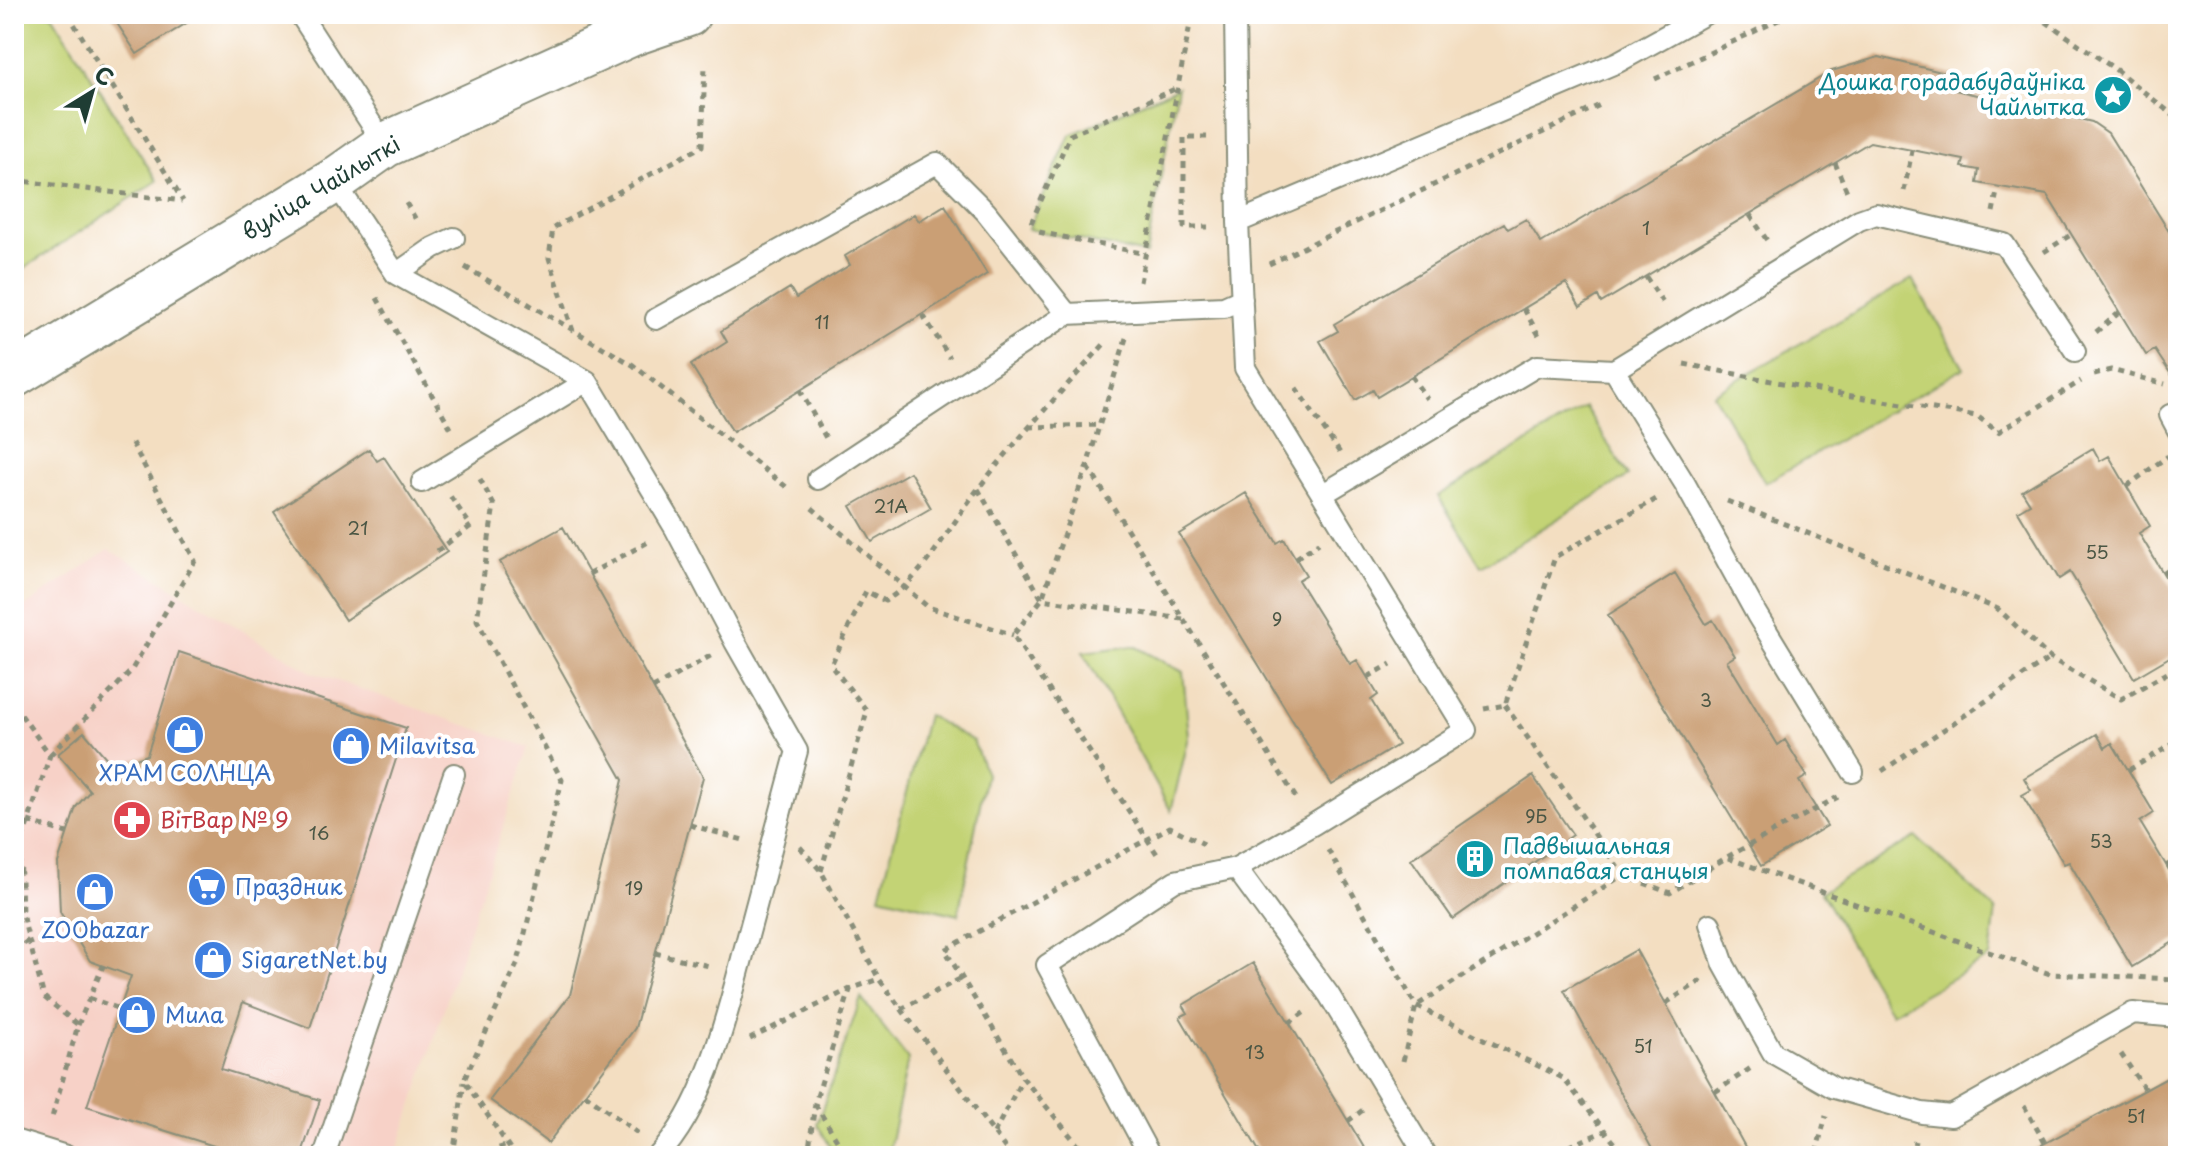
<svg xmlns="http://www.w3.org/2000/svg" width="2192" height="1170" viewBox="0 0 2192 1170" font-family="'Playpen Sans',sans-serif">
<style>
.built{fill:#f7d1c7}
.green{fill:#c3d375;stroke:#718854;stroke-width:2}
.building{fill:#ca9f75}
.lines{fill:none;stroke-linecap:round;stroke-linejoin:round}
.service-casing{stroke:#898e7a;stroke-width:24}
.tertiary-casing{stroke:#898e7a;stroke-width:48}
.path{stroke:#898e7a;stroke-width:5;stroke-dasharray:6 6;stroke-linecap:butt}
.service{stroke:#fff;stroke-width:20}
.tertiary{stroke:#fff;stroke-width:44}
.labels{text-anchor:middle;stroke-width:8;stroke-linejoin:round;paint-order:stroke}
.number-label{font-size:18px;fill:#4a5644}
.culture-label{font-size:22px;fill:#0d838f;stroke:#fff;text-anchor:end}
.street-label{font-size:22px;fill:#1f3d34;stroke:#fff}
.shop-label{font-size:22px;fill:#366cbe;stroke:#fff;text-anchor:start}
.health-label{font-size:22px;fill:#be3a42;stroke:#fff;text-anchor:start}
</style>
<rect width="100%" height="100%" fill="#fff"/>
<filter id="ink" filterUnits="userSpaceOnUse"><feTurbulence type="fractalNoise" baseFrequency=".0125" numOctaves="2"/><feDisplacementMap in="SourceGraphic" scale="16" xChannelSelector="R" yChannelSelector="G"/><feConvolveMatrix kernelMatrix="1 2 1 2 8 2 1 2 1" color-interpolation-filters="sRGB"/></filter>
<filter id="wash" filterUnits="userSpaceOnUse"><feTurbulence type="fractalNoise" baseFrequency=".006" numOctaves="4" result="noise"/><feDisplacementMap in="SourceGraphic" scale="32" xChannelSelector="R" yChannelSelector="G"/><feGaussianBlur stdDeviation="1.8" result="paint"/><feColorMatrix in="noise" values="0 0 0 0 0 0 0 0 0 0 0 0 0 0 0 0 0 1.4 0 .05"/><feComposite in="paint" operator="in"/></filter>
<g filter="url(#wash)">
<rect width="100%" height="100%" fill="#f3dec1"/>
<!-- built -->
<path class="built" d="M109,549L311,672L529,747L398,1150L388,1156H14V595L23,608Z"/>
<!-- green -->
<path class="green" d="M14,14H52L157,181L14,275Z
M1178,87L1146,254L1028,229L1070,135Z
M1912,279L1964,368L1765,483L1713,394Z
M1585,407L1628,476L1481,566L1438,496Z
M1134,646L1183,672L1189,737L1171,811L1083,652Z
M927,715L973,741L986,774L958,915L880,896Z
M1916,837L1996,910L1990,957L1891,1013L1821,892Z
M861,998L908,1059L888,1156H836L817,1124Z"/>
<g id="blocks">
<!-- building -->
<path class="building" d="M111,14H201L137,54Z
M1879,57L1958,76L1955,90L2092,122L2108,133L2178,246V385L2155,350L2146,355L2047,195L1977,183L1979,170L1962,167L1964,160L1870,142L1601,303L1598,296L1580,307L1566,283L1377,397L1373,390L1355,400L1320,341L1338,331L1334,324L1504,223L1508,229L1526,219L1541,243L1832,71Z
M945,205L987,274L733,432L691,365L727,342L721,331L790,288L796,298L850,265L845,256L914,214L919,221Z
M2093,448L2100,461L2109,456L2150,526L2139,533L2178,598V652L2134,678L2070,572L2059,579L2018,511L2030,504L2022,491Z
M369,449L377,461L384,457L447,552L345,620L274,512Z
M910,472L931,508L872,542L851,506Z
M1246,493L1277,543L1284,539L1306,575L1298,580L1350,664L1357,660L1378,695L1371,700L1398,745L1332,785L1179,534Z
M563,527L703,777L635,1028L548,1143L490,1100L570,995L623,780L500,562Z
M1675,573L1706,624L1713,620L1735,656L1727,661L1778,745L1785,740L1807,776L1799,781L1827,826L1761,866L1608,615Z
M179,652L406,728L310,1028L243,1002L221,1069L320,1100L301,1156H246L87,1106L131,976L90,961L60,912L58,863L76,807L90,791L58,754L84,732L114,767L147,755Z
M2097,734L2105,748L2112,743L2154,813L2140,822L2178,885V939L2132,967L2069,862L2064,864L2022,795L2031,790L2024,778Z
M1533,776L1573,835L1453,919L1411,859Z
M1636,950L1715,1092L1750,1156H1656L1564,990Z
M1253,963L1289,1022L1369,1156H1262L1180,1017L1188,1013L1183,1005Z
M2178,1072V1156H2021L2145,1090Z"/>
</g>
</g>
<g filter="url(#ink)">
<use href="#blocks" fill-opacity="0" stroke="#898e7a" stroke-width="2"/>
<g class="lines">
<defs>
<path id="service" d="M300,14L385,145
M334,181L396,274L587,381L675,528L735,642L797,751C780,812 765,874 748,936C729,1006 709,1102 658,1156
M1238,222L1618,62L1705,14
M396,274L433,248L454,238
M656,319L937,163L986,212L1067,314
M1614,370L1685,484L1757,615L1853,772
M2170,415L2178,430
M818,479L1067,314L1224,307L1242,299
M422,482L587,381
M1323,494L1537,366L1614,370L1859,220L1876,214L2004,244L2075,351
M1236,868L1329,995L1426,1156
M1710,924L1724,965L1773,1053L1834,1088L1922,1113L1951,1116L2133,1013L2178,1017
M14,1140L66,1156
M324,1156L454,774
M1150,1156L1047,965L1175,881L1236,868L1314,824L1466,730L1245,368L1238,222L1235,14"/>
<path id="tertiary" d="M14,375L334,181L385,145L633,33L688,14"/>
</defs>
<!-- service casing -->
<use href="#service" class="service-casing"/>
<!-- tertiary casing -->
<use href="#tertiary" class="tertiary-casing"/>
<!-- path -->
<path class="path" d="M68,14L183,201
M2036,15L2115,69L2178,119
M1655,79L1791,14
M1207,137H1184V227H1208
M1835,163L1848,194
M14,180L182,201
M1904,191L1912,151
M406,203L418,223
M1993,212L1998,187
M1750,215L1768,242
M1031,223L1070,135L1177,88
M1039,232L1146,254
M2044,252L2072,234
M1269,264L1602,104
M465,267L633,365L789,489
M1646,277L1665,306
M1140,282L1192,14
M377,298L453,432
M1524,309L1541,339
M923,315L950,358
M573,331L549,258L553,228L702,146L705,65
M2096,332L2120,312
M1126,338L1087,466L1042,599L1013,635L1159,857
M1684,364L1834,393L1977,416L1998,432L2081,381
M2094,374L2111,370L2165,384
M1411,376L1427,399
M1296,388L1340,453
M800,390L826,438
M1029,427L1100,425
M1088,467L1298,801
M480,479L494,505L477,620L562,780L518,962L464,1080L515,1156
M2127,486L2168,456
M978,489L1042,599L1183,619
M1727,501L1998,609L2050,658L2121,699L2178,667
M812,508L928,607L1013,635
M437,551L471,526L450,496
M1296,558L1319,543
M2163,573L2178,562
M589,574L652,540
M2172,671L2178,681
M1368,677L1391,664
M653,688L712,655
M14,705L50,755L20,847L22,914L44,997L78,1025L51,1121
M1505,705L1623,875
M1484,709L1505,705L1555,557L1660,497
M50,755L131,671L195,561L131,441
M2129,770L2178,741
M1882,771L2050,658
M28,821L67,833
M690,825L743,840
M800,847L821,871L879,979L1011,1156
M1328,850L1416,1006L1563,1078L1625,1156
M1728,858L2050,974L2178,979
M2166,866L2178,859
M821,871L867,711L831,665L866,591L885,601C924,578 950,525 978,489C1018,437 1063,390 1107,341
M14,951L29,940
M655,953L713,967
M89,998L120,1009
M1666,1003L1702,980
M901,1009L962,978
M1289,1023L1305,1012
M78,1025L103,966
M750,1039L850,989L879,979
M2121,1054L2145,1090
M1403,1061L1416,1006L1623,875L1670,893L1727,857L1838,797
M1715,1092L1751,1068
M585,1094L639,1134
M815,1104L847,1156
M2024,1106L2045,1143
M1348,1121L1363,1110
M994,1133L1023,1078
M1816,1153L1826,1116
M453,1156L464,1082
M476,1156L508,1145
M808,1156L815,1103L850,990
M1087,1156L1023,1078L945,950L1170,827L1204,844
M1547,1156L1607,1130
M1912,1156L1915,1141"/>
<!-- service -->
<use href="#service" class="service"/>
<!-- tertiary -->
<use href="#tertiary" class="tertiary"/>
</g>
</g>
<!-- icons -->
<defs>
<symbol id="sight-disc" viewBox="-11 -11 22 22"><circle r="9.5" fill="#0f9aa8" stroke="#fff"/><path d="M0-6L1.8-2.2L6-1.7L2.9 1.2L3.7 5.4L0 3.3L-3.7 5.4L-2.9 1.2L-6-1.7L-1.8-2.2Z" fill="#fff"/></symbol>
<symbol id="shop-disc" viewBox="-11 -11 22 22"><circle r="9.5" fill="#3f7fe0" stroke="#fff"/><path d="M-5-2.5h2.3a2.7 3.5 0 0 1 5.4 0H5L5.5 6h-11ZM-1.5-2.5h3a1.5 2.3 0 0 0-3 0Z" fill="#fff"/></symbol>
<symbol id="pharmacy-disc" viewBox="-11 -11 22 22"><circle r="9.5" fill="#e0444e" stroke="#fff"/><path d="M-2-6h4v4h4v4h-4v4h-4v-4h-4v-4h4Z" fill="#fff"/></symbol>
<symbol id="building-disc" viewBox="-11 -11 22 22"><circle r="9.5" fill="#0f9aa8" stroke="#fff"/><path d="M-4-6H4V6H1V3H-1V6H-4ZM-2.5-4.3h1.7v1.8h-1.7ZM.8-4.3h1.7v1.8H.8ZM-2.5-1h1.7V.8h-1.7ZM.8-1h1.7V.8H.8Z" fill="#fff"/></symbol>
<symbol id="supermarket-disc" viewBox="-11 -11 22 22"><circle r="9.5" fill="#3f7fe0" stroke="#fff"/><path d="M-6-5.5h2.5l.6 2H6L4.5 2H-2.5L-4.4-4H-6ZM-1.5 3.2a1.3 1.3 0 1 0 .1 0ZM3 3.2a1.3 1.3 0 1 0 .1 0Z" fill="#fff"/></symbol>
</defs>
<g fill-rule="evenodd">
<use href="#sight-disc" x="2091" y="73" width="44" height="44"/>
<use href="#shop-disc" x="163" y="713" width="44" height="44"/>
<use href="#shop-disc" x="329" y="724" width="44" height="44"/>
<use href="#pharmacy-disc" x="110" y="798" width="44" height="44"/>
<use href="#building-disc" x="1453" y="837" width="44" height="44"/>
<use href="#supermarket-disc" x="185" y="865" width="44" height="44"/>
<use href="#shop-disc" x="73" y="870" width="44" height="44"/>
<use href="#shop-disc" x="191" y="938" width="44" height="44"/>
<use href="#shop-disc" x="115" y="993" width="44" height="44"/>
</g>
<g class="labels">
<!-- number labels -->
<g class="number-label">
<text x="1646" y="235">1</text>
<text x="822" y="329">11</text>
<text x="891" y="513">21А</text>
<text x="358" y="535">21</text>
<text x="2097" y="559">55</text>
<text x="1277" y="626">9</text>
<text x="1706" y="707">3</text>
<text x="1536" y="823">9Б</text>
<text x="319" y="840">16</text>
<text x="2101" y="848">53</text>
<text x="634" y="895">19</text>
<text x="1643" y="1053">51</text>
<text x="1255" y="1059">13</text>
<text x="2136" y="1123">51</text>
</g>
<!-- culture labels -->
<g class="culture-label">
<text x="2085" y="90">Дошка горадабудаўніка<tspan x="2085" dy="25">Чайлытка</tspan></text>
<text x="1503" y="854" text-anchor="start">Падвышальная<tspan x="1503" dy="25">помпавая станцыя</tspan></text>
</g>
<!-- street labels -->
<g class="street-label">
<text transform="translate(321 188) rotate(-31)" y="8">вуліца Чайлыткі</text>
</g>
<!-- shop labels -->
<g class="shop-label">
<text x="379" y="754">Milavitsa</text>
<text x="185" y="781" text-anchor="middle">ХРАМ СОЛНЦА</text>
<text x="235" y="895">Праздник</text>
<text x="95" y="938" text-anchor="middle">ZOObazar</text>
<text x="241" y="968">SigaretNet.by</text>
<text x="165" y="1023">Мила</text>
</g>
<!-- health labels -->
<g class="health-label">
<text x="160" y="828">ВітВар № 9</text>
</g>
</g>
<!-- margin -->
<rect width="2192" height="1170" fill="none" stroke="#fff" stroke-width="48"/>
<!-- north arrow -->
<g transform="translate(92 92) rotate(37)" stroke="#ffffff" stroke-width="6" paint-order="stroke">
<path d="M0-6L14 30L0 20L-14 30Z" fill="#1f3d34"/>
<text y="-12" font-size="22" font-weight="bold" text-anchor="middle" fill="#1f3d34">С</text>
</g>
</svg>
